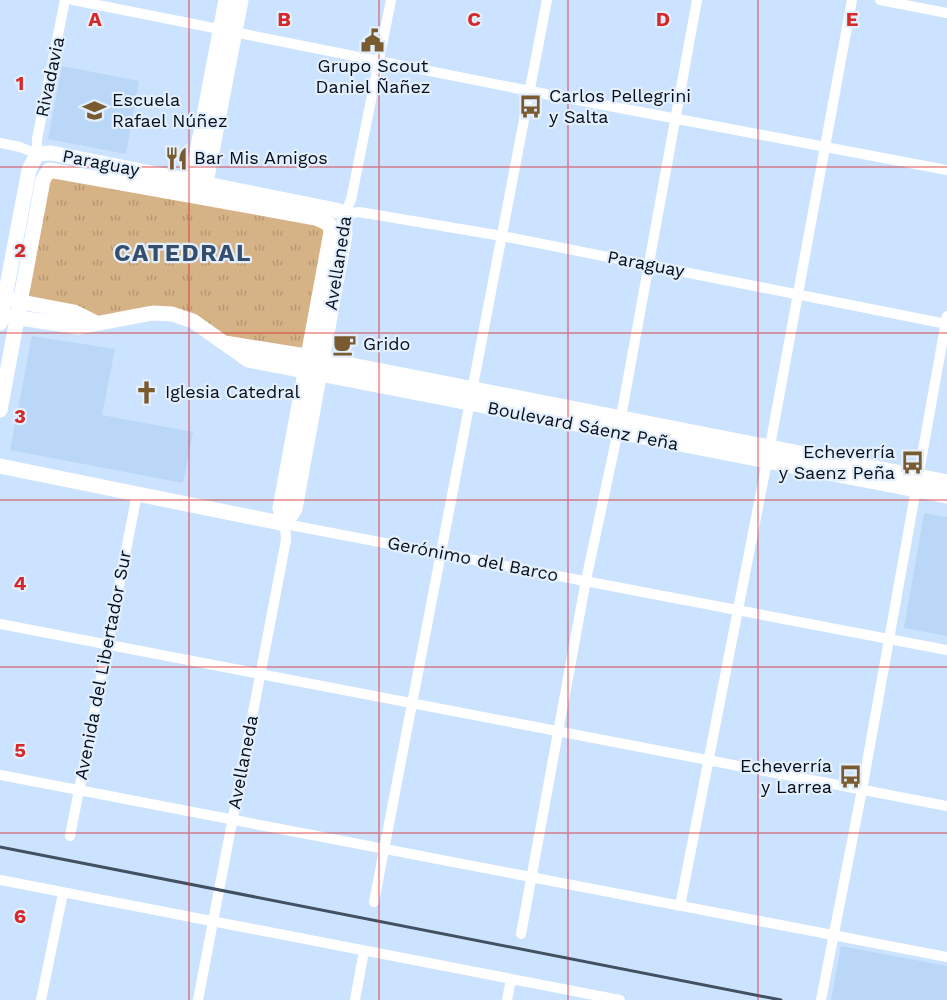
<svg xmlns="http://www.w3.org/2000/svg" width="947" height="1000" viewBox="0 0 947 1000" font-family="'Work Sans',sans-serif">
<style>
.built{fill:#bbd7f8}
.grass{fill:url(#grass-tufts)}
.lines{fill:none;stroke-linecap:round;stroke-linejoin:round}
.minor{stroke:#fff;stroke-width:10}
.secondary{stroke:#fff;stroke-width:15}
.rail{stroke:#425061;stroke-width:3}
.grid{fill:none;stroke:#d62828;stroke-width:1.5;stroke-opacity:0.55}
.labels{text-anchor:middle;stroke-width:4.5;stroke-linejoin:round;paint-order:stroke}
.poi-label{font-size:18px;fill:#050e1a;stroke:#e3effd;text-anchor:start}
.street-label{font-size:18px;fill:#050e1a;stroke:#e3effd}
.district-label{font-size:24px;font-weight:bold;letter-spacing:1.5px;fill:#354e6b;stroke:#e3effd}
.grid-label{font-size:20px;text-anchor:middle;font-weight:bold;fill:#d62828;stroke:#e3effd;stroke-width:4.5;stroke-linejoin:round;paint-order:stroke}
</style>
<defs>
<pattern id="grass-tufts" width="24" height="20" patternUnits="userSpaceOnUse" patternTransform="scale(1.5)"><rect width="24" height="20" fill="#d6b387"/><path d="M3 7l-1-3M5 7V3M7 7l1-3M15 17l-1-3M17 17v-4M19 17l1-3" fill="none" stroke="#b69974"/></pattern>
</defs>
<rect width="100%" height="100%" fill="#cbe3ff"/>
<!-- built -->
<path class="built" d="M62,66L139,81L126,154L48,139Z
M32,336L115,349L102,415L193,432L183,483L10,450Z
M924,513L947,517V636L904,628Z
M841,946L947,966V1000H831Z"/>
<!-- grass -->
<path class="grass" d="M46,173L329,224L306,356L247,346L183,317L94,322L20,302Z"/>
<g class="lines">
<!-- minor -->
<path class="minor" d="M73,0L530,91L947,170
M880,0L947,13
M0,143L20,147L37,154V139L65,0
M344,214L359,212L502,236L947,324
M344,214L351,200L391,0
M0,624L947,806
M0,775L947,957
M70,836L137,494
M0,880L620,1000
M374,902L547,0
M680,906L770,446L852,0
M521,934L586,580L621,417L697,0
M41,1000L63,893
M198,1000L286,540L285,524L947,650
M355,1000L364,951
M507,1000L511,979
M821,1000L862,790L947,316"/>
<!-- secondary -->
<path class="secondary" d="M37,154L51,153L336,210L344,214
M49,170L316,218L329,224
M190,189L226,0
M204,193L241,0
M11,300L74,312L94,322
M0,315L79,327L152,313L172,314L193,321L248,360L947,496
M0,323L29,170L37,154
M225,343L306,356L947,482
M0,410L43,180L49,170
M0,466L285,524
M285,524L295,509L345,234L344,214
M285,524L280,508L331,232L329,224"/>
<!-- rail -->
<path class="rail" d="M0,847L781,1000"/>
</g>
<!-- grid -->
<path class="grid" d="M189,0V1000M379,0V1000M568,0V1000M758,0V1000M0,167H947M0,333H947M0,500H947M0,667H947M0,833H947"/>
<!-- icons -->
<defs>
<symbol id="civic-bare" viewBox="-9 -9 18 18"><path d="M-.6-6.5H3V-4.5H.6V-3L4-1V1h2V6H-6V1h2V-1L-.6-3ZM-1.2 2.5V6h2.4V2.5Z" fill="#7a5b30" stroke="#e3effd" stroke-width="2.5" paint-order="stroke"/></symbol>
<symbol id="bus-bare" viewBox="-9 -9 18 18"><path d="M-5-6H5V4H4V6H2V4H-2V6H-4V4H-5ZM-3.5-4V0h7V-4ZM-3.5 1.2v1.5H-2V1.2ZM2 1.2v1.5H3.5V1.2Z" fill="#7a5b30" stroke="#e3effd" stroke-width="2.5" paint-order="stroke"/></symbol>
<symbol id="school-bare" viewBox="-9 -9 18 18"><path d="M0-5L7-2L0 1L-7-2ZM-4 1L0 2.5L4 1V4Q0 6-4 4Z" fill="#7a5b30" stroke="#e3effd" stroke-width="2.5" paint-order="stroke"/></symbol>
<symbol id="restaurant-bare" viewBox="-9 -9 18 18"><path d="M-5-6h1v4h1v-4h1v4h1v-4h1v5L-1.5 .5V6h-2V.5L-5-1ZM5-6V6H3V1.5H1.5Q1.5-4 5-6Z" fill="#7a5b30" stroke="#e3effd" stroke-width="2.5" paint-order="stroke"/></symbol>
<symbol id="cafe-bare" viewBox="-9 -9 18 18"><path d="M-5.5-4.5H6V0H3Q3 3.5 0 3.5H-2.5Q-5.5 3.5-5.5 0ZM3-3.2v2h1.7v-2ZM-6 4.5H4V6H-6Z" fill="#7a5b30" stroke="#e3effd" stroke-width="2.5" paint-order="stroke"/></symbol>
<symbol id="church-bare" viewBox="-9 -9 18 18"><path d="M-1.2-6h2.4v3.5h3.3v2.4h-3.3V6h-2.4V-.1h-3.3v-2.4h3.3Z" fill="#7a5b30" stroke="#e3effd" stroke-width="2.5" paint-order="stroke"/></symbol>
</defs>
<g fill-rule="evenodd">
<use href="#civic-bare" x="356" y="24" width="33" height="33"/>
<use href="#bus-bare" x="514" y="90" width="33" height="33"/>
<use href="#school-bare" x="78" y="94" width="33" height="33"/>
<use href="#restaurant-bare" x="160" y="142" width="33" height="33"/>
<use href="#cafe-bare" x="328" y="328" width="33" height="33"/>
<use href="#church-bare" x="130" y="376" width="33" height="33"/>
<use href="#bus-bare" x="896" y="446" width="33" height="33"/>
<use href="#bus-bare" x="834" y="760" width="33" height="33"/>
</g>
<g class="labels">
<!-- poi labels -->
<g class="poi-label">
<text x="373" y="72" text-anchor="middle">Grupo Scout<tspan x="373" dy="21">Daniel Ñañez</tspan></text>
<text x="549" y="102">Carlos Pellegrini<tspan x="549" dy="21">y Salta</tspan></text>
<text x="112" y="106">Escuela<tspan x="112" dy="21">Rafael Núñez</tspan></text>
<text x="194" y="164">Bar Mis Amigos</text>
<text x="363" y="350">Grido</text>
<text x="165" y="398">Iglesia Catedral</text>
<text x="895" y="458" text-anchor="end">Echeverría<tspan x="895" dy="21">y Saenz Peña</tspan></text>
<text x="832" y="772" text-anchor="end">Echeverría<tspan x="832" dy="21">y Larrea</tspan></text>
</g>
<!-- street labels -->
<g class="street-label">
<text transform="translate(50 77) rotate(-78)" y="6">Rivadavia</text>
<text transform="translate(101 163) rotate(11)" y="6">Paraguay</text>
<text transform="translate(338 263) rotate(-81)" y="6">Avellaneda</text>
<text transform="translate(646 264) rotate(11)" y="6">Paraguay</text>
<text transform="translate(583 426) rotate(11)" y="6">Boulevard Sáenz Peña</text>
<text transform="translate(473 559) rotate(11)" y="6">Gerónimo del Barco</text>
<text transform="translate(103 665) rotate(-79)" y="6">Avenida del Libertador Sur</text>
<text transform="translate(243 762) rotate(-79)" y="6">Avellaneda</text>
</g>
<!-- district labels -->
<g class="district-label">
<text x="183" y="261">CATEDRAL</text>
</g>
</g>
<g class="grid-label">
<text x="95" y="26">A</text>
<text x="284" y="26">B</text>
<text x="474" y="26">C</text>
<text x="663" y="26">D</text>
<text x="852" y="26">E</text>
<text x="20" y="90">1</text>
<text x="20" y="257">2</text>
<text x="20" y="423">3</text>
<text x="20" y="590">4</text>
<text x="20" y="757">5</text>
<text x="20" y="923">6</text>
</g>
</svg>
